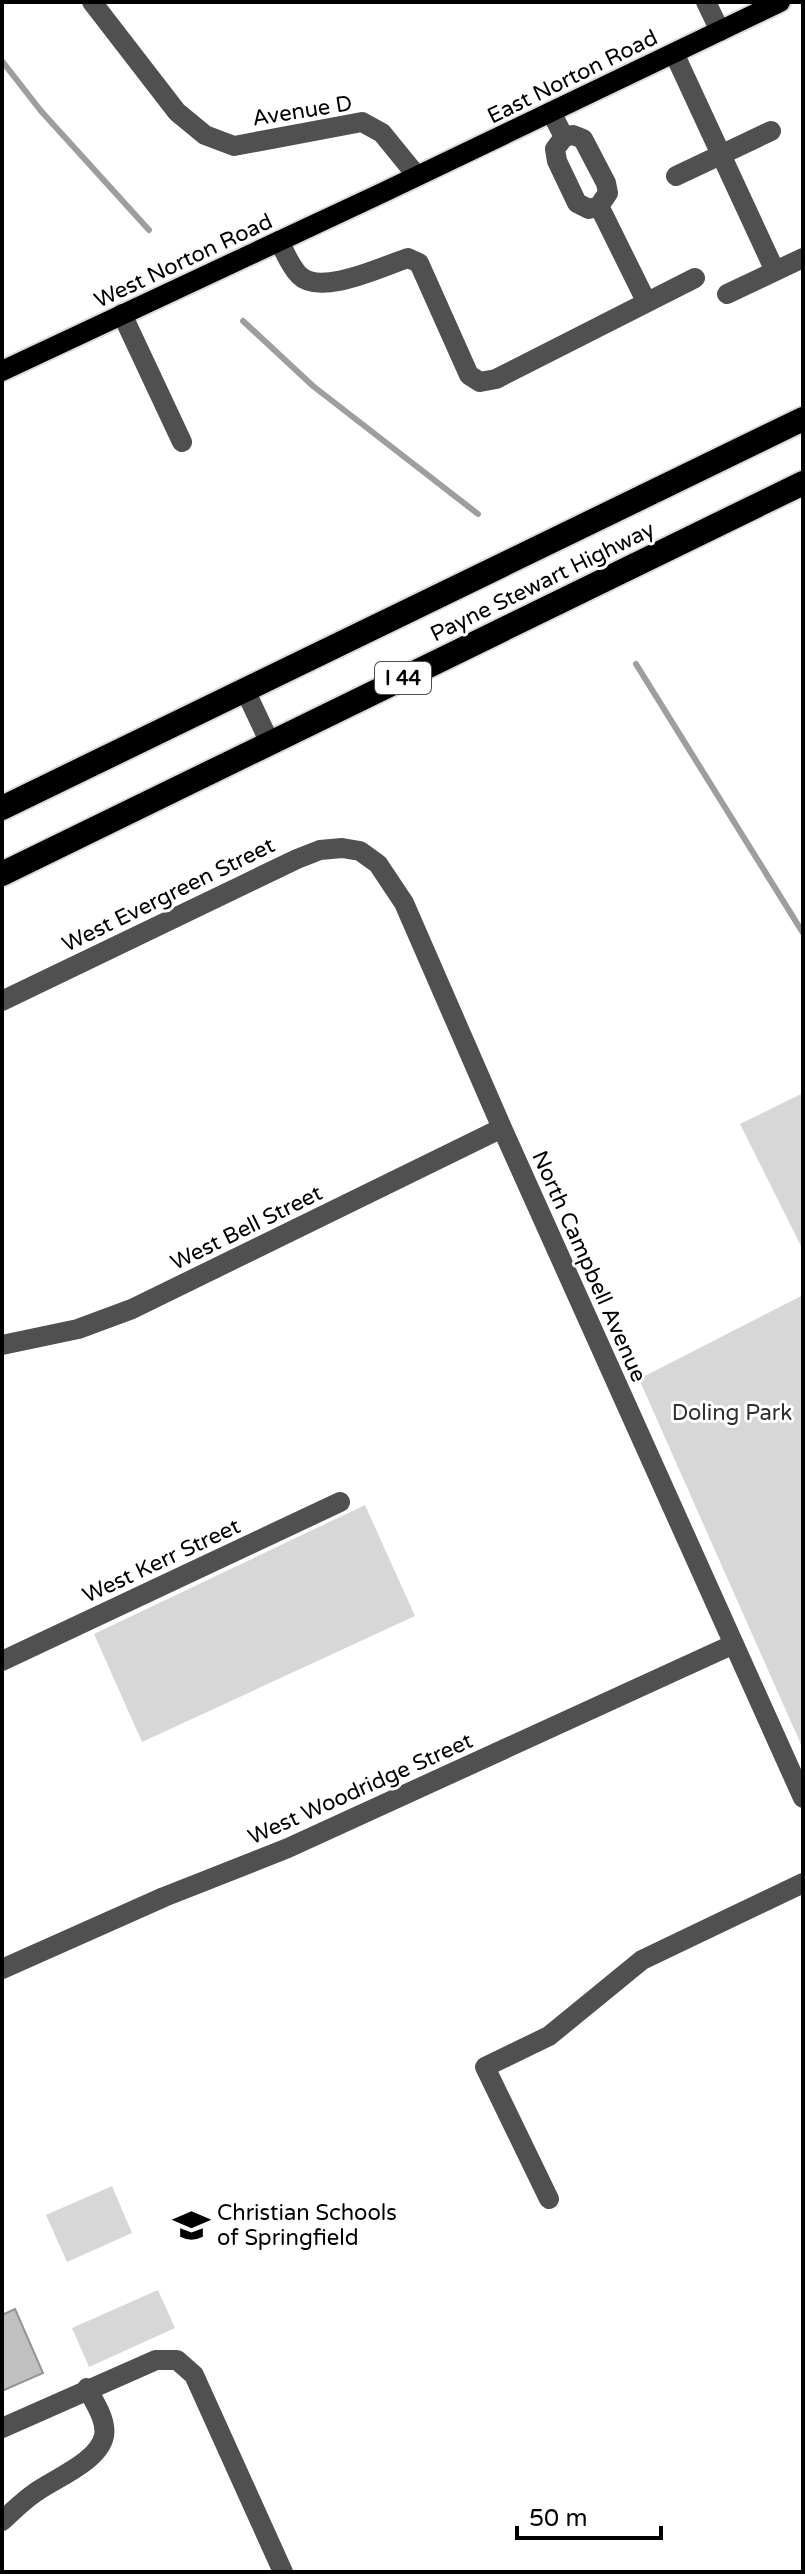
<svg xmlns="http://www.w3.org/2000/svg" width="805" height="2574" viewBox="0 0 805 2574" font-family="'Varela Round',sans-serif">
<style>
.green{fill:#d7d7d7}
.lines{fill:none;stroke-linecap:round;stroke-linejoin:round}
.stream{stroke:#9e9e9e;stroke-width:6}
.building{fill:#c0c0c0;stroke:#949494;stroke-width:2}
.major-casing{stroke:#dbdbdb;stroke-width:24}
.highway-casing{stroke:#dbdbdb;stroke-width:28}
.minor{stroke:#505050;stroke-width:20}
.major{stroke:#000;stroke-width:20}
.highway{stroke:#000;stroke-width:24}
.labels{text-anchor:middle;stroke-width:6;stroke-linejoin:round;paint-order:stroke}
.shield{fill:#fff;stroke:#4c4c4c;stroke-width:2}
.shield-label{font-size:20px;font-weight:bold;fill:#000}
.street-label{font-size:22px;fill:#000;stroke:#fff}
.park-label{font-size:22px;fill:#2e2e2e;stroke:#fff}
.poi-label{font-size:22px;fill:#000;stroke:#fff;text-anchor:start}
</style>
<rect width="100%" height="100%" fill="#fff"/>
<!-- green -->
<path class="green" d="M803,1093V1250L740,1124Z
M803,1295V1749L639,1379Z
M365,1505L415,1616L142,1742L94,1634Z
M112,2186L132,2233L67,2262L46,2215Z
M158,2290L175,2328L89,2367L72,2328Z"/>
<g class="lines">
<!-- stream -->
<path class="stream" d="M2,61L41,111L149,230
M243,321L313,386L478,514
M636,664L803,933"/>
</g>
<!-- building -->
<path class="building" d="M15,2309L43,2373L2,2391V2315Z"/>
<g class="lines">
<defs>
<path id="major" d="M2,371L384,192L780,2"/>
<path id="highway" d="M2,808L803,419
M2,874L803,483"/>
</defs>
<!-- major casing -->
<use href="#major" class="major-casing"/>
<!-- highway casing -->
<use href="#highway" class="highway-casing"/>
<!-- minor -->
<path class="minor" d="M92,2L177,112L205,135L234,146L362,122L382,133L417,176
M706,2L720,31
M674,53L775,271
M551,112L564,137L555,149L557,161L577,203L589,209L599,206L608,193L606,183L583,139L573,135L564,137
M676,176L771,131
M599,206L646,301
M279,241C285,252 290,266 299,275C320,297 383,266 408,258L419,263L469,375L480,382L496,379L695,278
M727,294L803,258
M122,314L182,442
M245,690L270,743
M2,1001L297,859L320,850L342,848L360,851L378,864L404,903L502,1128L803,1798
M2,1345L78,1329L132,1309L502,1128
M2,1661L340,1502
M2,1969L164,1897L288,1848L734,1644
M549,2199L485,2067L549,2036L642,1960L803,1883
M2,2428L156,2360H177L194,2375L283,2572
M2,2521C13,2511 24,2500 36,2492C56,2478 99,2461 104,2436C107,2420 94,2402 87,2388"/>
<!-- major -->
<use href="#major" class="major"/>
<!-- highway -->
<use href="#highway" class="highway"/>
</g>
<!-- icons -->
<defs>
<symbol id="school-bare" viewBox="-9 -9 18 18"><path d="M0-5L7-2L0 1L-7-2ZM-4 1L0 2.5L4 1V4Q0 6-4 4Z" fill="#000" stroke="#fff" stroke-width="2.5" paint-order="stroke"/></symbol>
</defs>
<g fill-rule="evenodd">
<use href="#school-bare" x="166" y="2200" width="51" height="51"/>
</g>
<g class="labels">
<!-- shield labels -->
<rect class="shield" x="375" y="662" width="56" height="32" rx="6"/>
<g class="shield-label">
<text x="403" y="685">I 44</text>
</g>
<!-- street labels -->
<g class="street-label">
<text transform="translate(572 76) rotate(-26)" y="8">East Norton Road</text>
<text transform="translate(302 110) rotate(-9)" y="8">Avenue D</text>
<text transform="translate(183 260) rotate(-25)" y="8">West Norton Road</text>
<text transform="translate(542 581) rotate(-26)" y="8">Payne Stewart Highway</text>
<text transform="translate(168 894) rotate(-26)" y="8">West Evergreen Street</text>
<text transform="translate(246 1227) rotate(-26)" y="8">West Bell Street</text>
<text transform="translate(590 1266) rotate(66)" y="8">North Campbell Avenue</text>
<text transform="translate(161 1560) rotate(-25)" y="8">West Kerr Street</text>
<text transform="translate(360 1788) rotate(-24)" y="8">West Woodridge Street</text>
</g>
<!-- park labels -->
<g class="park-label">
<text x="732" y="1420">Doling Park</text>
</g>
<!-- poi labels -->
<g class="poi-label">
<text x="217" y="2220">Christian Schools<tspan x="217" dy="25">of Springfield</tspan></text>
</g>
</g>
<!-- border -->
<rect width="805" height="2574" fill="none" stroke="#000000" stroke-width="8"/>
<!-- scale -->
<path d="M517 2526v12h144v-12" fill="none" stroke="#000000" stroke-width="4"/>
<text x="529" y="2526" font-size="24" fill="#000000" stroke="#ffffff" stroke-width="6" paint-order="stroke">50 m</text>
</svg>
